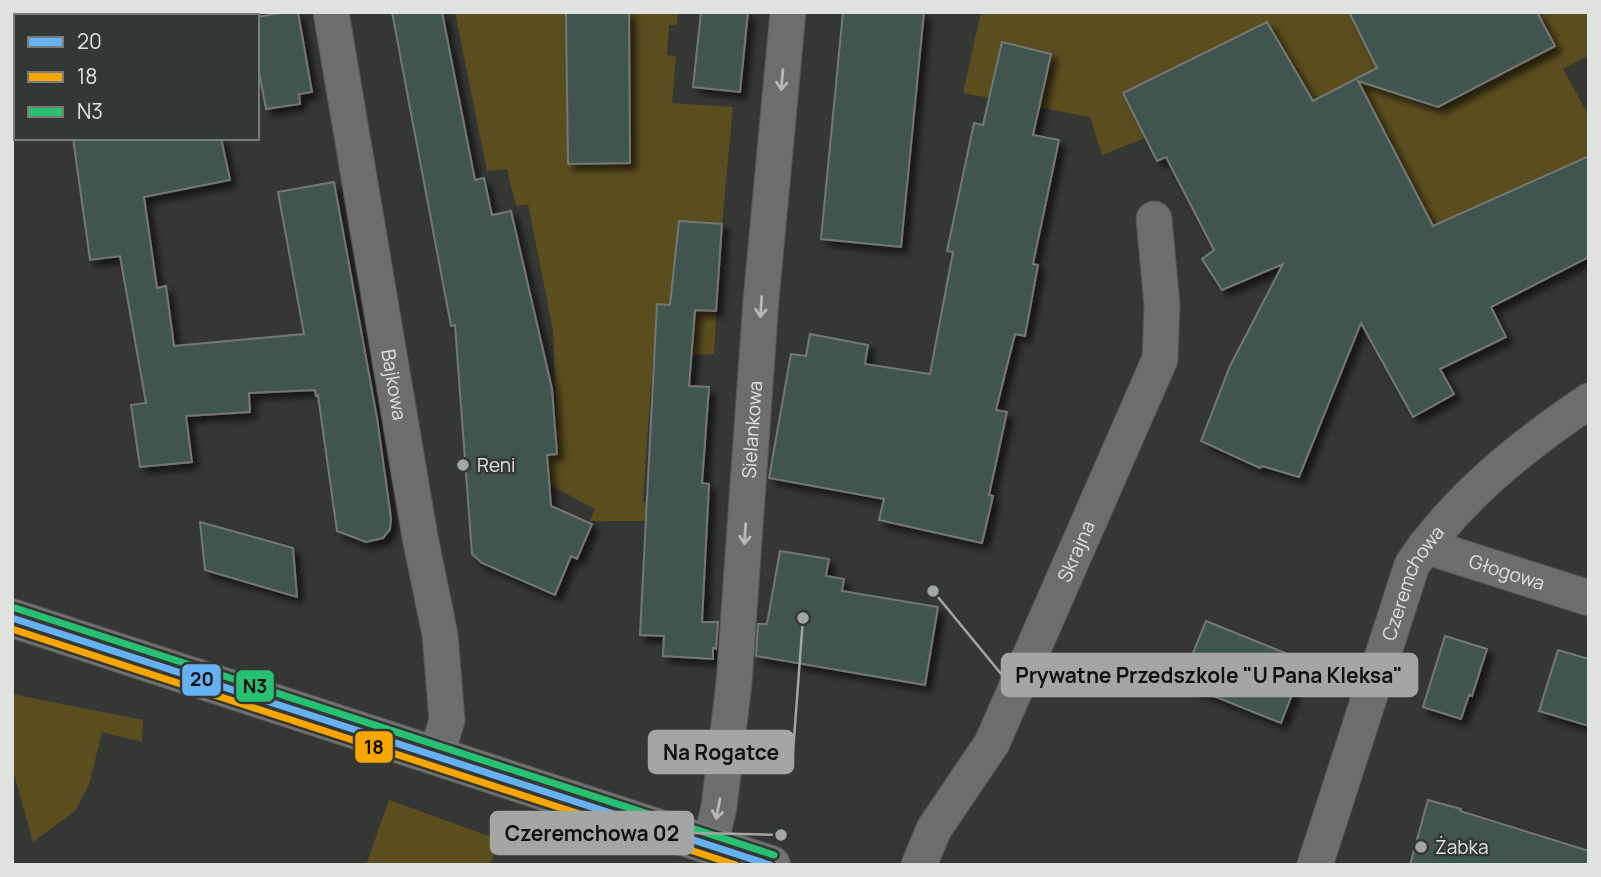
<svg xmlns="http://www.w3.org/2000/svg" width="1601" height="877" viewBox="0 0 1601 877" font-family="Manrope,sans-serif">
<style>
.green{fill:#5a4e1e}
.building{fill:#41544f;stroke:#757775;stroke-width:2;filter:url(#shadow)}
.lines{fill:none;stroke-linecap:round;stroke-linejoin:round}
.street-casing{stroke:#545554;stroke-width:37}
.secondary-casing{stroke:#545554;stroke-width:40}
.street{stroke:#6c6e6c;stroke-width:35}
.secondary{stroke:#727370;stroke-width:38}
.bus-1-casing{stroke:#343834;stroke-width:12}
.bus-2-casing{stroke:#343834;stroke-width:12}
.bus-3-casing{stroke:#343834;stroke-width:12}
.bus-1{stroke:#66b1f2;stroke-width:7}
.bus-2{stroke:#f7a600;stroke-width:7}
.bus-3{stroke:#26c172;stroke-width:7}
.oneway{stroke:#b7b9b7}
.poi-dot{fill:#a4a6a4;stroke:#343834;stroke-width:2.5}
.labels{text-anchor:middle;stroke-width:5;stroke-linejoin:round;paint-order:stroke}
.street-label{font-size:19px;fill:#e0e2e0;stroke:#343834}
.poi-label{font-size:19px;fill:#e0e2e0;stroke:#343834;text-anchor:start}
.leader{fill:none;stroke:#a4a6a4;stroke-width:2.5}
.callout-dot{fill:#a4a6a4;stroke:#343834;stroke-width:2.5}
.callout{fill:#a4a6a4;stroke:#a4a6a4;stroke-width:2.5}
.callout-label{font-size:21px;text-anchor:middle;font-weight:bold;fill:#111}
.line-badge{stroke:#343834;stroke-width:2.5}
.pale-badge-label{font-size:19px;text-anchor:middle;font-weight:bold;fill:#111}
</style>
<defs>
<filter id="shadow"><feDropShadow dx="6" dy="6" stdDeviation="3.5" flood-color="#0009"/></filter>
</defs>
<rect width="100%" height="100%" fill="#353735"/>
<!-- green -->
<path class="green" d="M455,12H678L677,25H669L667,55L676,56L672,103L733,107L722,224L714,354L692,355L653,353L643,502L650,503L649,521H590L595,509L550,485L548,455L558,454L553,330L528,204L516,206L507,169L487,171Z
M981,12H1349L1362,37L1425,12H1589V55L1563,69L1589,116V156L1386,251L1305,88L1267,22L1123,92L1145,138L1102,155L1090,117L963,93Z
M12,694L143,720L142,742L102,732L89,785L75,811L33,842L12,767Z
M389,800L497,839L493,859L486,865H366Z"/>
<!-- building -->
<path class="building" d="M286,12H298L312,92L299,94L300,104L266,109L257,61V17Z
M392,12H442L475,180L484,178L492,215L511,211L552,389L557,454L547,455L551,506L592,524L577,559L571,556L555,595L482,563L472,554L455,325L451,326Z
M566,12H629L630,163L568,164Z
M701,12H748L740,92L693,87Z
M843,12H924L901,247L821,239Z
M1349,12H1537L1555,46L1438,107L1358,81L1433,226L1589,156V257L1491,307L1506,337L1440,369L1454,394L1413,417L1361,323L1299,477L1262,466L1260,468L1201,441L1230,366L1283,264L1222,290L1202,259L1214,250L1166,157L1157,161L1123,93L1267,22L1313,101L1377,68Z
M1002,42L1051,54L1033,135L1059,140L1033,264L1038,265L1025,336L1015,334L996,410L1007,412L989,495L993,496L982,543L879,520L884,499L769,478L791,354L806,356L810,334L868,345L865,364L930,374L953,252L947,251L974,123L983,125Z
M73,138H221L230,180L144,197L157,288L166,286L174,346L304,334L278,192L334,182L377,418L391,518L390,529L383,538L366,542L337,531L318,395L316,396L315,390L249,393L250,412L186,416L192,462L140,467L131,405L146,403L120,256L90,260Z
M679,221L722,224L716,311L695,310L689,386L709,387L702,483L709,484L702,622H718L716,649L713,648V659L663,656L664,636L640,635L657,304L670,305Z
M200,522L293,548L297,597L205,570Z
M780,551L829,559L826,576L844,579L842,591L938,607L925,685L756,656L758,624H767Z
M1206,621L1305,661L1281,723L1181,683Z
M1445,636L1487,649L1472,696L1469,695L1461,719L1423,707Z
M1558,650L1589,659V726L1539,711Z
M1428,800L1461,809L1460,811L1589,851V865H1410Z"/>
<g class="lines">
<defs>
<g id="street">
<path id="s1" d="M331,12L420,537L440,635L447,720L436,756"/>
<path id="s2" d="M1425,546L1589,598"/>
<path id="s3" d="M710,845L719,807L734,683L761,300L788,12"/>
<path id="s4" d="M919,865L934,829L992,743L1160,359L1162,305L1154,219"/>
<path id="s5" d="M1315,865L1412,565C1457,498 1522,446 1589,401"/>
</g>
<path id="secondary" d="M12,618L771,865"/>
</defs>
<!-- street casing -->
<use href="#street" class="street-casing"/>
<!-- secondary casing -->
<use href="#secondary" class="secondary-casing"/>
<!-- street -->
<use href="#street" class="street"/>
<!-- secondary -->
<use href="#secondary" class="secondary"/>
<defs>
<path id="bus-1" d="M12,618L770,865"/>
<path id="bus-2" d="M12,629L736,865"/>
<path id="bus-3" d="M15,608L774,855"/>
</defs>
<!-- bus-1 casing -->
<use href="#bus-1" class="bus-1-casing"/>
<!-- bus-2 casing -->
<use href="#bus-2" class="bus-2-casing"/>
<!-- bus-3 casing -->
<use href="#bus-3" class="bus-3-casing"/>
<!-- bus-1 -->
<use href="#bus-1" class="bus-1"/>
<!-- bus-2 -->
<use href="#bus-2" class="bus-2"/>
<!-- bus-3 -->
<use href="#bus-3" class="bus-3"/>
</g>
<!-- one-way arrows -->
<defs><path id="oneway-shaft" d="M-6 0H5M1.5-3L5.5 0L1.5 3" fill="none" stroke-width="1.6" stroke-linecap="round" stroke-linejoin="round" transform="scale(1.75)"/></defs>
<g class="oneway">
<use href="#oneway-shaft" transform="translate(782 80) rotate(95)"/>
<use href="#oneway-shaft" transform="translate(761 307) rotate(94)"/>
<use href="#oneway-shaft" transform="translate(745 534) rotate(94)"/>
<use href="#oneway-shaft" transform="translate(718 809) rotate(101)"/>
</g>
<!-- markers -->
<g class="poi-dot">
<circle cx="463" cy="465" r="7"/>
<circle cx="1421" cy="847" r="7"/>
</g>
<g class="labels">
<!-- street labels -->
<g class="street-label">
<text dy="7" stroke="none"><textPath href="#s1" startOffset="378">Bajkowa</textPath></text>
<text dy="7" stroke="none"><textPath href="#s3" startOffset="418">Sielankowa</textPath></text>
<text dy="7" stroke="none"><textPath href="#s4" startOffset="352">Skrajna</textPath></text>
<text dy="7" stroke="none"><textPath href="#s2" startOffset="86">Głogowa</textPath></text>
<text dy="7" stroke="none"><textPath href="#s5" startOffset="299">Czeremchowa</textPath></text>
</g>
<!-- poi labels -->
<g class="poi-label">
<text x="477" y="472">Reni</text>
<text x="1435" y="854">Żabka</text>
</g>
</g>
<!-- callouts -->
<path class="leader" d="M933 591L1002 675M803 618L793 752M781 835L693 833"/>
<g class="callout-dot">
<circle cx="933" cy="591" r="7"/>
<circle cx="803" cy="618" r="7"/>
<circle cx="781" cy="835" r="7"/>
</g>
<g class="callout">
<rect x="1002" y="654" width="415" height="42" rx="7"/>
<rect x="649" y="731" width="144" height="42" rx="7"/>
<rect x="491" y="812" width="202" height="42" rx="7"/>
</g>
<g class="callout-label">
<text x="1209" y="683">Prywatne Przedszkole "U Pana Kleksa"</text>
<text x="721" y="760">Na Rogatce</text>
<text x="592" y="841">Czeremchowa 02</text>
</g>
<g class="line-badge">
<rect x="181" y="663" width="41" height="34" rx="7" fill="#66b1f2"/>
<rect x="235" y="669" width="40" height="34" rx="7" fill="#26c172"/>
<rect x="354" y="730" width="40" height="34" rx="7" fill="#f7a600"/>
</g>
<g class="pale-badge-label">
<text x="202" y="686">20</text>
<text x="255" y="693">N3</text>
<text x="374" y="754">18</text>
</g>
<!-- border -->
<rect width="1601" height="877" fill="none" stroke="#e0e2e0" stroke-width="28"/>
<!-- legend -->
<rect x="14" y="14" width="245" height="126" fill="#343834" stroke="#797c79" stroke-width="2"/>
<rect x="28" y="37" width="35" height="10" fill="#66b1f2" stroke="#797c79" stroke-width="2"/>
<text x="77" y="49" font-size="21" fill="#e0e2e0">20</text>
<rect x="28" y="72" width="35" height="10" fill="#f7a600" stroke="#797c79" stroke-width="2"/>
<text x="77" y="84" font-size="21" fill="#e0e2e0">18</text>
<rect x="28" y="107" width="35" height="10" fill="#26c172" stroke="#797c79" stroke-width="2"/>
<text x="77" y="119" font-size="21" fill="#e0e2e0">N3</text>
</svg>
